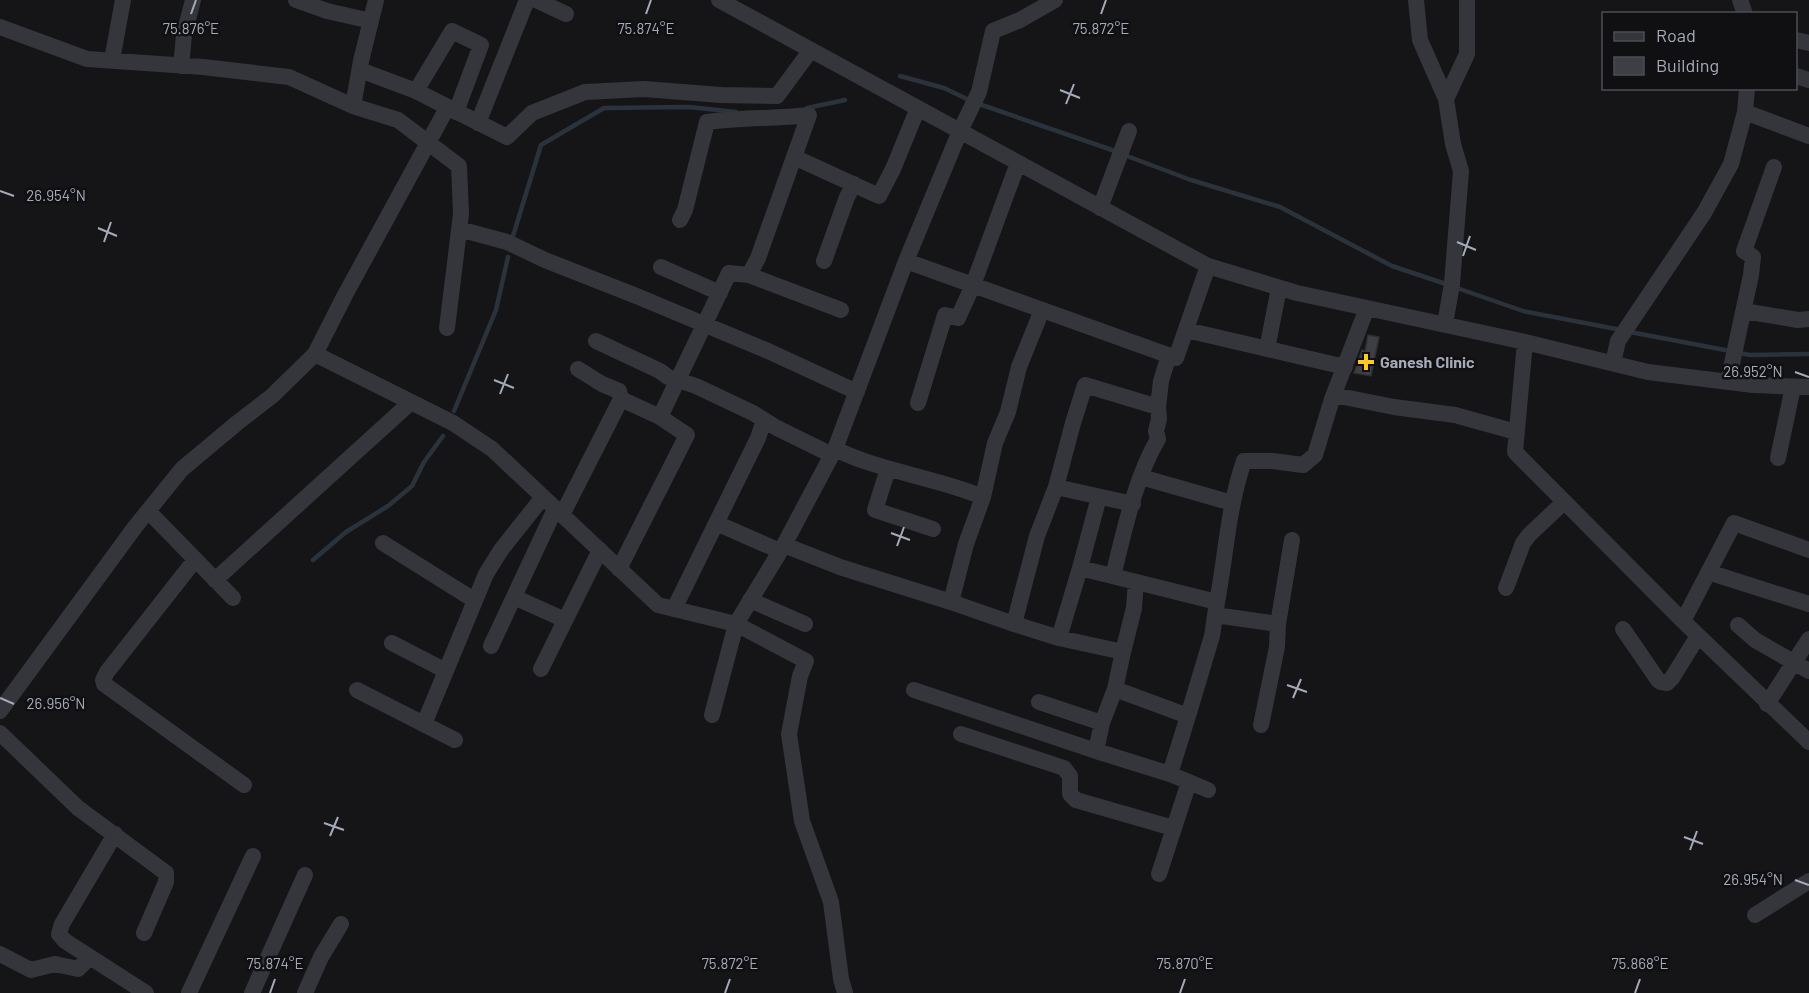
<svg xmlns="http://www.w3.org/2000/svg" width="1809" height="993" viewBox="0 0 1809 993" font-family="Barlow,sans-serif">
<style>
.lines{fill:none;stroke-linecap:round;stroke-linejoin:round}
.stream{stroke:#2a323c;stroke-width:4.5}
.building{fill:#3e3f44;stroke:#2f2f33;stroke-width:1.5}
.minor{stroke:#35363c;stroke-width:16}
.ticks{fill:none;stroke:#a5aab8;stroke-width:2}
.poi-dot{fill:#ffc925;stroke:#101012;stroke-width:2}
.labels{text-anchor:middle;stroke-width:5;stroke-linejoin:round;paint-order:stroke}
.poi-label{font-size:16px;font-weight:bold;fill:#a5aab8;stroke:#101012;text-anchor:start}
.ticks-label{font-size:15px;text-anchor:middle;fill:#a5aab8;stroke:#101012;stroke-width:5;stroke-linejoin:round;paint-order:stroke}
</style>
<rect width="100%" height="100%" fill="#151517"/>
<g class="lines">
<!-- stream -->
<path class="stream" d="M900,76L944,88L969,100
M982,105L1115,151
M807,108L845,100
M1127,156L1191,180L1280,207L1392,266L1443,283
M513,236L541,145L604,108L689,107L736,112
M1457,288L1523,311L1616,329
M1630,332L1725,350
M1739,353L1750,355L1809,354
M454,411L496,310L508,257
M313,560L346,532L388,506L412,486L424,462L443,436"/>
</g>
<!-- building -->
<path class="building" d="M1368,335L1379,337L1371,376L1354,373L1362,350L1365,351Z"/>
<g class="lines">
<!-- minor -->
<path class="minor" d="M296,0L327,11L371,21
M536,0L566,14
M719,0L1208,266L1297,293L1525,342L1648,372L1753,385L1809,387
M1416,0L1420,40L1446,99L1453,144L1461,171L1452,284L1445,324
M1740,0L1745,14
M0,27L87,59L203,67L289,77L353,106L398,120L459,166L461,214L447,328
M1796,40L1809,43
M112,60L123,0
M181,66L184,35L193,0
M360,70L416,91L507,137L532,113L585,92L644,89L721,95L777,96L811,50
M1796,76L1809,80
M416,91L452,31L481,45L456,112
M1446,99L1467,54V2
M353,106L361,61L376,0
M1745,112L1809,136
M478,123L527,0
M794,157L879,196L893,169L918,108
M1100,208L1129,131
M680,220L685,210L707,122C741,117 775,119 809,115L758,258L749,275
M459,229L507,242L545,260L639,297L768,351L857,392
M824,261L847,197L854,184
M906,261L1176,358L1208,266
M661,267L720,293
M1744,311L1798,320L1809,319
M1186,330L1345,367
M596,341L660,371L668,377L696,386L753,413L777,428L832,455
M1525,342L1515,452L1683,621L1734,523L1809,550
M1267,349L1279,288
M315,354L453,423L492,449L658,605L736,624L712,715
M1613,363L1618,341L1704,213L1731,164L1745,112L1747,88
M578,369L602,384L619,391L621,399L660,417
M1728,382L1751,275L1753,257L1744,251L1774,167
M1334,395L1394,407L1455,415L1516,432
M918,403L945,315L958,318L973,285L1018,163
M835,449C882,472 935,477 983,497L995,443L1008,412L1019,367L1042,310
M1778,458L1793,387
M888,469L875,510L933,529
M1141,477L1232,503
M1056,487L1037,536L1014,624L1059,638
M1099,497L1080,568L1217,602C1226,555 1228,507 1244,461H1273L1303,465L1315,455L1332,399L1367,308
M1133,504L1056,487L1073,423L1085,385L1158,407
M148,511L233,598
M562,515L621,399
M716,523L780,551
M383,543L474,600
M784,545L840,567L951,602L966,544L983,497
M195,560L107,672L103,680L104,684L244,785
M1080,568L1059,638L1123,652L1134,608L1136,582
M619,569L687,435L660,417L729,273L749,275L841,310
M1708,572L1809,604
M1113,576C1124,532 1135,478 1158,439L1156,431L1159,419L1158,407L1161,381L1169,355
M215,580L410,403
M1506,588L1523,543L1529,535L1564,502
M514,597L565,620
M750,600L805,624
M951,602L1014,624
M674,609L758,438L764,420
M1215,615L1278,624L1292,540
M1683,621L1809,742
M1738,625L1755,640L1809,671
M1623,629L1658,680L1661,682L1667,683L1672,678L1698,636
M392,643L446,671
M491,646L555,509
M1123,652L1115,689L1188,716L1212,636L1217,602
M541,669L600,550
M357,690L455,740
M914,690L1096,751
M1039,702L1102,723L1115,689
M1767,704L1809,639
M0,711L135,527L182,469L237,423L272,396L315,354L345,295L447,108
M1188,716L1170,774L1208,790
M1102,723L1096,751L1170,774
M424,724L486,574L501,550L543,497
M1261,725L1277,647L1278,624
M0,733L78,808L166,873V882L144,933
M961,734L1064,768L1070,776V794L1076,800L1173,828
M115,834L62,924L59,934L65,941L146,993
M1159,874L1189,782
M1755,915L1809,881
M0,954L31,970L55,964L78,969L90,957
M189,993L253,856
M252,993L305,875
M305,993L321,957L341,924
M845,993L841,979L831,902L802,821L789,734L800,676L806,661L736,624L784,545L835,449L906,261L960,131L979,92L993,31L1020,20L1055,0"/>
</g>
<!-- ticks -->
<path class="ticks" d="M191,14L196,0M646,14L651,0M1101,14L1106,0M1060,90L1080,98M1066,104L1074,84M0,191L14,196M98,228L117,236M104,242L111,222M1457,242L1476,250M1463,256L1470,236M1795,372L1809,377M494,380L514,388M500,394L508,374M891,533L910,540M897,546L904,527M1287,685L1307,692M0,698L14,704M1293,698L1301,679M324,823L344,830M330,836L338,817M1684,837L1703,844M1690,850L1697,831M1795,880L1809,885M270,993L275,979M725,993L730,979M1180,993L1185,979M1635,993L1640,979"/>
<!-- markers -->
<path class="poi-dot" d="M1363 353h6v6h6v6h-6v6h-6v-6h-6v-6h6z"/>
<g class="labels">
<!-- poi labels -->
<g class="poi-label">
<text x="1380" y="368">Ganesh Clinic</text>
</g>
</g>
<g class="ticks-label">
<text x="191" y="34">75.876°E</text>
<text x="646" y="34">75.874°E</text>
<text x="1101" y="34">75.872°E</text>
<text x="56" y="201">26.954°N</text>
<text x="1753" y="377">26.952°N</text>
<text x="56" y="709">26.956°N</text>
<text x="1753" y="885">26.954°N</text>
<text x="275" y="969">75.874°E</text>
<text x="730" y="969">75.872°E</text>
<text x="1185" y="969">75.870°E</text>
<text x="1640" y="969">75.868°E</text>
</g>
<!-- legend -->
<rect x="1602" y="12" width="195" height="78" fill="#101012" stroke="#4c4e54" stroke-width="1.5"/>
<rect x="1614" y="32" width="30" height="9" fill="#35363c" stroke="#4c4e54" stroke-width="1.5"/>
<text x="1656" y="42" font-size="18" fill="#a5aab8">Road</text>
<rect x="1614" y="57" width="30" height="18" fill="#3e3f44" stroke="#4c4e54" stroke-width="1.5"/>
<text x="1656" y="72" font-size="18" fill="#a5aab8">Building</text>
</svg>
